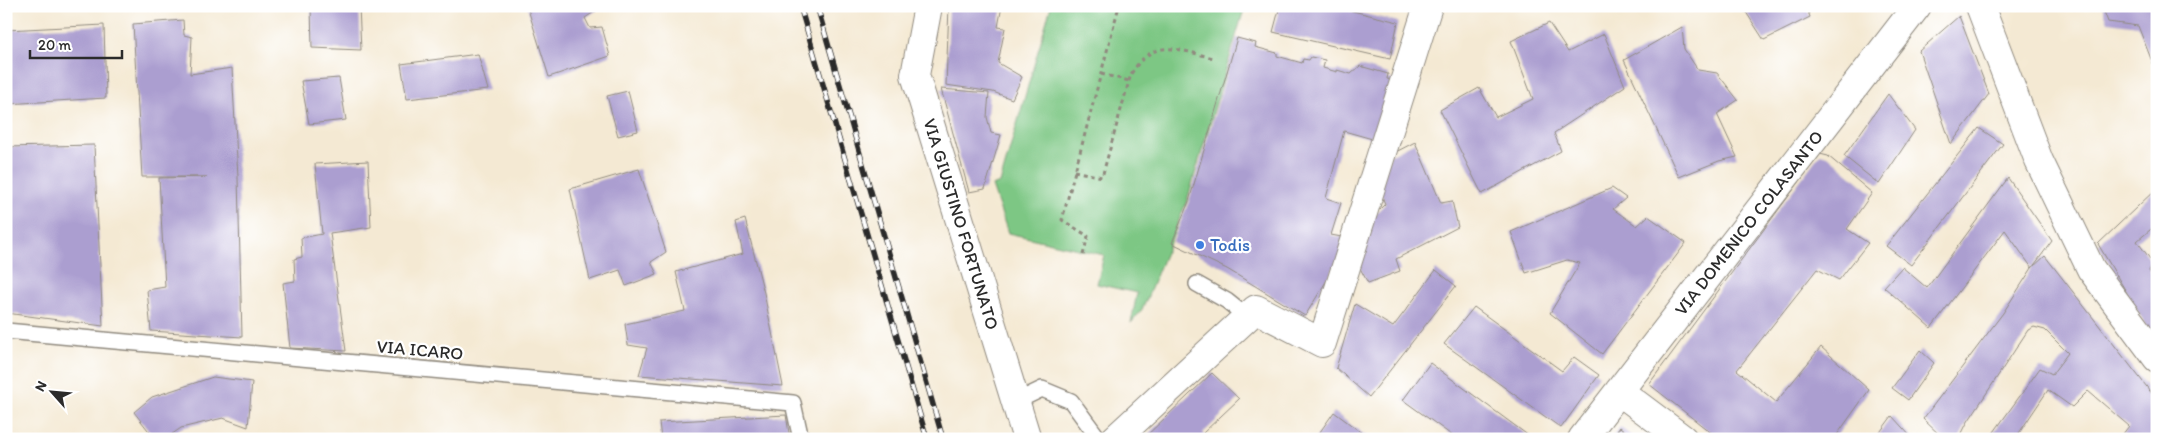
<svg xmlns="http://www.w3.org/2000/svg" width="2163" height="445" viewBox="0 0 2163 445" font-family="Itim,sans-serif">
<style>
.green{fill:#7dc784;stroke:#547958}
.building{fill:#ab9ed0}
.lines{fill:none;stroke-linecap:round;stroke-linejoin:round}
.lane-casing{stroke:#908a7f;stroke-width:18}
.street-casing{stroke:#908a7f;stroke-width:30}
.path{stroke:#908a7f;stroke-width:3;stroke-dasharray:4 4;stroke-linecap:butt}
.lane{stroke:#fff;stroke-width:15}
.street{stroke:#fff;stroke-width:28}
.rail-casing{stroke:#2b2b2b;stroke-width:5.5}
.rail{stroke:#fff;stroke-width:4;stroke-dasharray:11;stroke-linecap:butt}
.shop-dot{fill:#3f7fe0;stroke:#fff;stroke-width:2}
.labels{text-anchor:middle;stroke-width:4.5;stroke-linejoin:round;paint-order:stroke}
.street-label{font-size:18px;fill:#2b2b2b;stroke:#fff}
.shop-label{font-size:18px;fill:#366cbe;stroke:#fff;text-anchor:start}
</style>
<rect width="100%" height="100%" fill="#fff"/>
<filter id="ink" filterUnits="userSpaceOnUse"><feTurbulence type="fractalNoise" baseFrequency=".02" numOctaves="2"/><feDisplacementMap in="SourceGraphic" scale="10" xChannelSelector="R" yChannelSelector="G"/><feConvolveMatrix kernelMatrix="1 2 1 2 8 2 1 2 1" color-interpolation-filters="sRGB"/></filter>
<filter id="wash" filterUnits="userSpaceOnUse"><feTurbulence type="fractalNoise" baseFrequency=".0096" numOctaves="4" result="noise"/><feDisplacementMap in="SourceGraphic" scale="20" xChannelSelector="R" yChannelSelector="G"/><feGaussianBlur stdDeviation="1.12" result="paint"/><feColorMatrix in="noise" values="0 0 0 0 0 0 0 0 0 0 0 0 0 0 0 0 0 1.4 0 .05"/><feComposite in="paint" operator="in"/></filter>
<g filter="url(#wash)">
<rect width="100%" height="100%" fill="#f4e9d3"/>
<!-- green -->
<path class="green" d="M1051,6H1245L1187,201L1143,308L1131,323L1137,293L1097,284L1104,255L1008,233L992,186L1000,183Z"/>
<g id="blocks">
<!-- building -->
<path class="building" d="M311,6H359L361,50L312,48Z
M527,6H596L597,10L585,18L590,28L602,27L610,56L549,77Z
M949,6H1002L998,27L1005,28L998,63L1022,77L1012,99L993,92L946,85Z
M1280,6H1332L1398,22L1390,59L1273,32Z
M1742,6H1806L1810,17L1764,40Z
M2102,6H2157V74L2138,26L2108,22Z
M1959,16L1989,94L1951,144L1919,51Z
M183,20L184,35L192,37L190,74L232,68L238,177L242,337L151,331L147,290L165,287L159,178L207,177H142L133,24Z
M1549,23L1568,52L1604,34L1625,86L1554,133L1561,151L1482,194L1440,110L1479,88L1496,117L1533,99L1511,41Z
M104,25L106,98L6,104V30Z
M1682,27L1684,49L1698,70L1717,73L1738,100L1717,114L1737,157L1719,161L1679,177L1624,60Z
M1237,38L1256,43L1255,47L1277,53V56L1302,63L1303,59L1309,60L1311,57L1325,60L1323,68L1337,72V70L1351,74L1360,66L1388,74L1387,79L1393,80L1383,142L1344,131L1326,198L1341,203L1331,235L1352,239L1305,316L1227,269L1172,243L1189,201Z
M478,54L488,90L407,99L401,64Z
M339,78L346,120L309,124L301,81Z
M941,89L989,93L987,117L991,133L1001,135L985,189L969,192Z
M628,91L638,131L618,136L607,96Z
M1888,94L1915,130L1879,184L1844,156Z
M1979,128L2003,144L1911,265L1886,246Z
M1415,142L1441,203L1452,201L1458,227L1396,259L1400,271L1368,283L1355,259L1371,218L1385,204L1380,191L1390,155Z
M94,145L103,326L6,313V147Z
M1820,154L1828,156L1872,193L1847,229L1868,243L1839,280L1817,269L1737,370L1776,402L1821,347L1869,390L1834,439H1719L1649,384Z
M368,161L371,227L330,233L346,351L290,348L283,283L295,281L294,259L302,257L301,238L322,234L315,164Z
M639,169L666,252L651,262L657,274L626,286L620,270L590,280L570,189Z
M2008,178L2052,241L2032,268L2005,230L1931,328L1884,287L1902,267L1927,288Z
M1612,188L1626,198L1613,209L1637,226L1648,216L1686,243L1602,354L1550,313L1580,263L1567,260L1526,273L1511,232Z
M2157,188V224L2137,241L2153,263L2149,271L2157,281V344L2098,244Z
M745,219L764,293L783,386L639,375L647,348L628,345L625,324L685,311L676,272L743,254L736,222Z
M2045,256L2157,400V439H2119L2129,426L2088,391L2072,407L2048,390L2015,439H1989L2040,368L2052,374L2068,353L2045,330L2034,327L2028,330L1967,423L1959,439H1944L1923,419L2003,313L2032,268Z
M1436,270L1456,286L1369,397L1336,368L1355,304L1393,327Z
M1474,307L1562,371L1574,357L1599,375L1561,428L1444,344Z
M1920,350L1934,363L1908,400L1892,388Z
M1430,363L1533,439H1457L1403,400Z
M1212,373L1239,399L1203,433L1208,439H1143Z
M213,377L252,382L248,427L223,418L181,428L165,439H155L134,412L152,397Z
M1334,412L1370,439H1315Z
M786,415L790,439H661L659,422Z
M1892,416L1913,439H1875Z
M1620,427L1635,439H1611Z"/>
</g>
</g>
<g filter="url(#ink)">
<use href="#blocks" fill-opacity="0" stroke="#908a7f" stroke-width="1"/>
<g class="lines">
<defs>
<path id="lane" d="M1197,284L1227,301L1247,317
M6,331L793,403L801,439
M1015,402L1042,389L1071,401L1099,439"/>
<path id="street" d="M928,6L915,75L1027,439
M1980,6L2039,161L2091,269L2157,358
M1619,391L1683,439
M1115,439L1256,309L1322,343L1428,6
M1582,439L1917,6"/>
</defs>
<!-- lane casing -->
<use href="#lane" class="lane-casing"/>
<!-- street casing -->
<use href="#street" class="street-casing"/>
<!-- path -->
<path class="path" d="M1101,74L1129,81
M1074,171L1102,177L1131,74C1154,36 1177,50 1214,58
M1083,255L1088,236L1062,220L1119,6"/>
<!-- lane -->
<use href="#lane" class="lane"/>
<!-- street -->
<use href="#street" class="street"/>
<defs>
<path id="rail" d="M800,6L927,439
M817,6L943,439"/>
</defs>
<!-- rail casing -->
<use href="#rail" class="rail-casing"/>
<!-- rail -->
<use href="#rail" class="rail"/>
</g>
</g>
<!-- markers -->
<circle class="shop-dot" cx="1200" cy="245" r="5"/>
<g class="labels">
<!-- street labels -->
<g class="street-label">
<text transform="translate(1749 223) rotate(-52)" y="6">VIA DOMENICO COLASANTO</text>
<text transform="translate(961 224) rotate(73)" y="6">VIA GIUSTINO FORTUNATO</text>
<text transform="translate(420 350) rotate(5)" y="6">VIA ICARO</text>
</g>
<!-- shop labels -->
<g class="shop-label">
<text x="1210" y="251">Todis</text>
</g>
</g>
<!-- margin -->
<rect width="2163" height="445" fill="none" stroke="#fff" stroke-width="25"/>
<!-- north arrow -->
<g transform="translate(52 392) rotate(297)" stroke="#ffffff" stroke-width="4" paint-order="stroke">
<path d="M0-4L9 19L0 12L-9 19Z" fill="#2b2b2b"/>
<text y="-8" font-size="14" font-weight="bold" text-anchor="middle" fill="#2b2b2b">N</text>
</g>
<!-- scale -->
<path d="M30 50v8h92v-8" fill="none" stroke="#2b2b2b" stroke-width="2.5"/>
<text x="38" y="50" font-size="15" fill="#2b2b2b" stroke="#ffffff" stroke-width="4" paint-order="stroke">20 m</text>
</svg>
